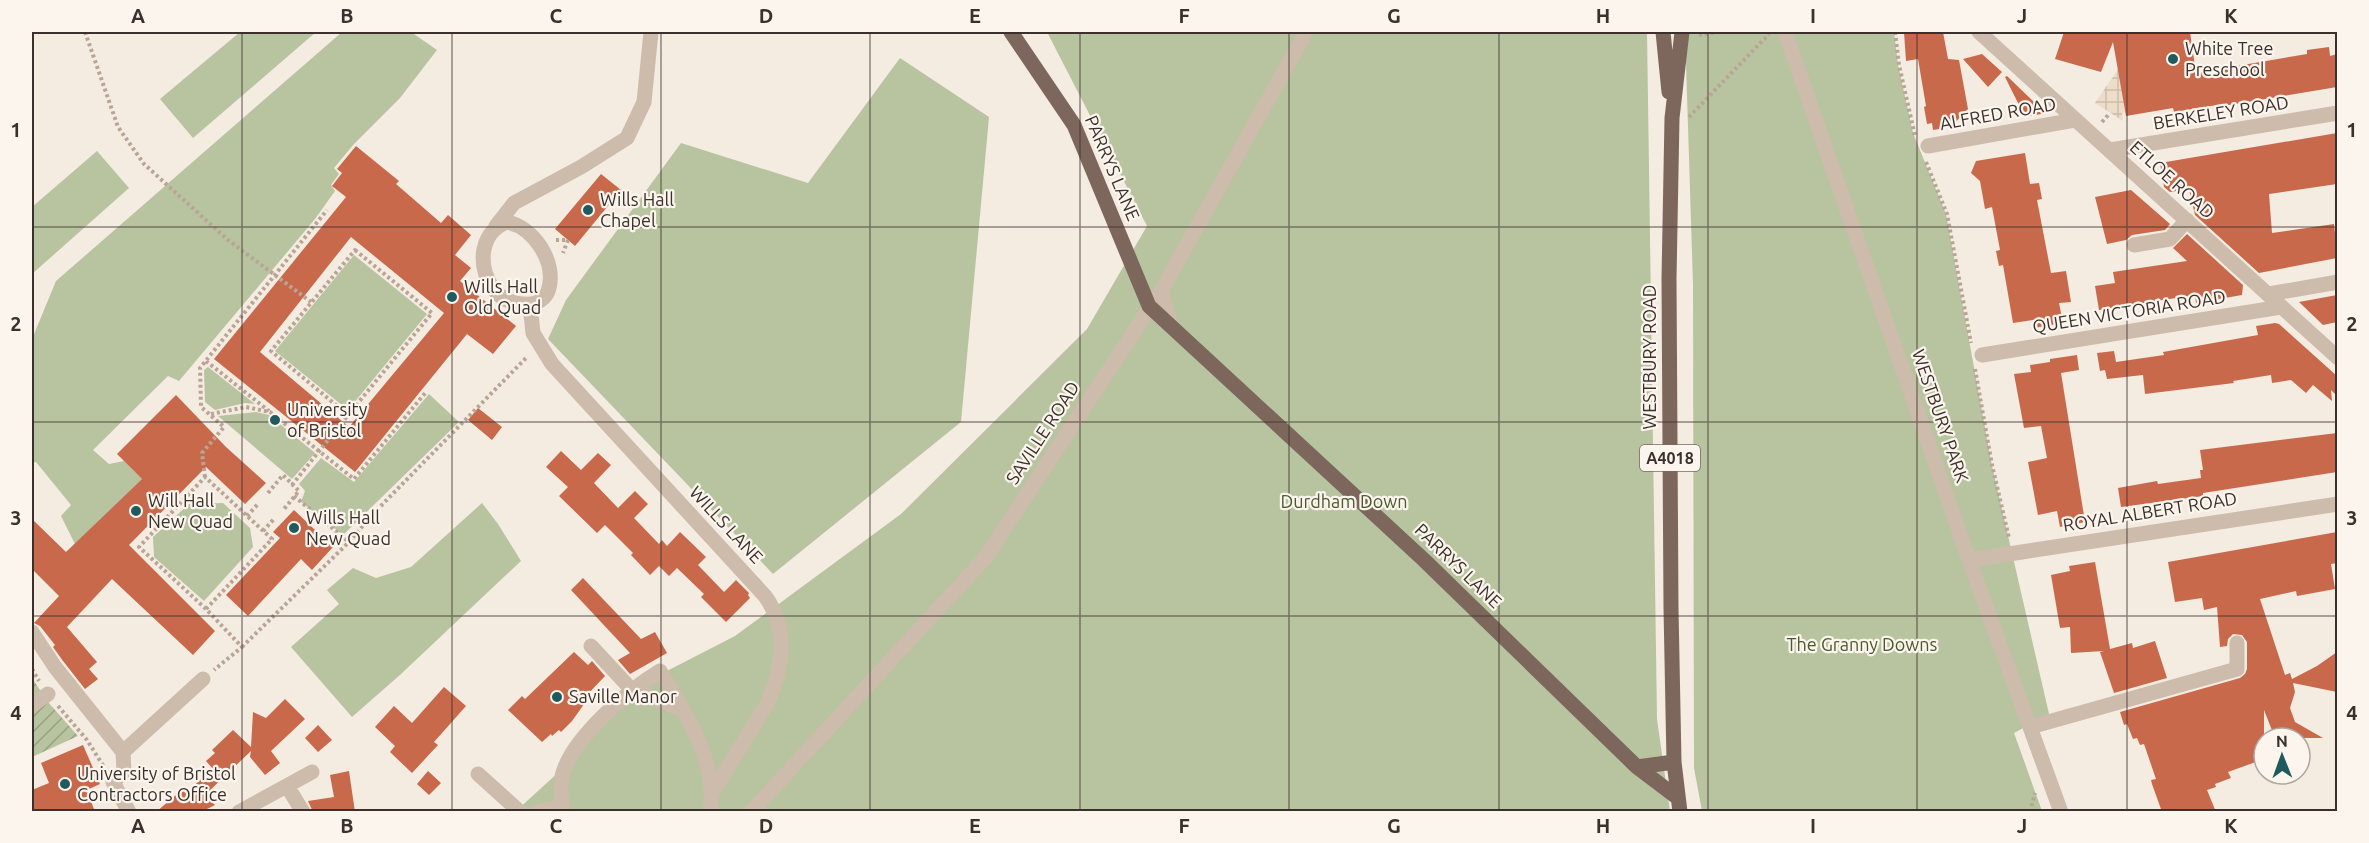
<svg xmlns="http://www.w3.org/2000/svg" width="2369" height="843" viewBox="0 0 2369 843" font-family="Ubuntu,sans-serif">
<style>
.green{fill:#b8c4a0}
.garden{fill:url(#garden-furrows)}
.plaza{fill:url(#plaza-grid)}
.building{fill:#c8694b;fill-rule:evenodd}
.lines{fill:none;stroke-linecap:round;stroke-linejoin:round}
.path{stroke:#b9a596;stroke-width:4;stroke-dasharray:3 3;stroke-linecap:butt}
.minor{stroke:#cdbbac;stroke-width:15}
.major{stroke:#7d675c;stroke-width:15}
.grid{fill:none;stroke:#3b302b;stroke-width:1.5;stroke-opacity:0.55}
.poi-dot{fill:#1f5a5e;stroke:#fbf5ee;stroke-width:2}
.labels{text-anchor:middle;stroke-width:4.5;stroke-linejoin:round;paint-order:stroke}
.shield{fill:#fbf5ee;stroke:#756b66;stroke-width:1.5}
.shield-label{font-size:16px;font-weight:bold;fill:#3b302b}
.poi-label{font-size:18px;fill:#3b302b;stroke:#fbf5ee;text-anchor:start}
.street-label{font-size:18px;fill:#3b302b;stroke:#fbf5ee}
.park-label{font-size:18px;fill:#4a5a2e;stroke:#fbf5ee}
.neatline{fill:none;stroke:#3b302b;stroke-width:2}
.grid-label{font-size:20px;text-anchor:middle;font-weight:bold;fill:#3b302b}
</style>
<defs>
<pattern id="garden-furrows" width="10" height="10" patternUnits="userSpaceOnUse" patternTransform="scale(1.5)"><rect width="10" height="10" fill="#b8c4a0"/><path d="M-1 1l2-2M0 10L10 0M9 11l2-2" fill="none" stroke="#97a083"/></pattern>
<pattern id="plaza-grid" width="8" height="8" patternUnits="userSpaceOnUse" patternTransform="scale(1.5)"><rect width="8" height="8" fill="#ecdcc8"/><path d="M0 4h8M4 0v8" fill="none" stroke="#cbbdac"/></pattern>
</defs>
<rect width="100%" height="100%" fill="#f4ebe1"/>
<!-- green -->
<path class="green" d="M240,32H316L193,138L160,99Z
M342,32H411L437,50L400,98L354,144L334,168L339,174L331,185L335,191L315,219L179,381L168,376L93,450L109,464L124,461L142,479L75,544L61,516L71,505L36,462L32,463V339L56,281Z
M1047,32H1647L1657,719L1670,811L515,812L573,759L619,705L663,673L735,636L901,514L1087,329L1147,226Z
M1685,32H1894L1898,65L1913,133L1946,214L1992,466L2049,714L2014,733L2042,811H1702L1694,768L1693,284Z
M900,58L989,117L961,422L773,574L548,339L566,300L681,143L808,183Z
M97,151L129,188L32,274V207Z
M354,255L427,314L348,410L275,351Z
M208,367L255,404L245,403L215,410L205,402L204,370Z
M429,394L459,422L343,535L301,502L305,491L299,484L321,458L354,482Z
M256,412L269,415L315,453L292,479L218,416Z
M223,503L250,528L253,547L204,601L154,557L153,537L189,504Z
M482,503L498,524L521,561L401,674L352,717L291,647L339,604L327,590L353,568L376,578L411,567Z"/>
<!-- garden -->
<path class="garden" d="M32,678L48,702L78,736L32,757Z"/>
<!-- plaza -->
<path class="plaza" d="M2129,32H2136L2139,52L2129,84L2121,86L2125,112L2122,113L2123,121L2095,103L2117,71Z"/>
<!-- building -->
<path class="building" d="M1904,32H1943L1948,59L1959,60L1968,109L1951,127L1933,130L1932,123L1927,124L1924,107L1926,106L1918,59L1906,61Z
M2064,32H2190L2196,73L2307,54V50L2329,47L2330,56L2337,54V87L2217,107V105L2174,112L2173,108L2126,116L2113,42L2101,72L2055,59Z
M1982,54L2002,72L1988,87L1963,59Z
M2007,76L2035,103L2046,113L2025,117L2005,77Z
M2337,133V184L2269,194L2272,233L2334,224L2335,233H2337V258L2259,273L2195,215L2189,189L2170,192L2164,187L2160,163Z
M356,146L399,181L396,184L441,223L448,215L471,235L455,255L471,268L460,281L516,326L493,354L467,334L355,472L214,359L346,197L332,186L342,173L337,169ZM351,237L444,313L349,427L260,352Z
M2025,153L2030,184L2039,183L2042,199L2037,200L2051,273L2066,271L2071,302L2059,303L2063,323L2034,328L2033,320L2013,323L2003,265L1999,266L1996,251L2000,250L1992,207L1985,209L1980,181L1971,173L1976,161Z
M601,174L621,190L575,246L555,229Z
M2131,190L2170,224L2165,230L2132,235L2126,240L2107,244L2095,197Z
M2187,234L2243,285L2242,295L2196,303L2195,295L2099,310L2095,286L2115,283L2113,272L2187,261L2173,248Z
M2337,295V322L2323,325L2299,302Z
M2275,323L2279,324L2337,376V396L2331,390L2332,401L2313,385L2306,393L2291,380L2272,383L2271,375L2233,381L2234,383L2145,394L2143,375L2107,379L2105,370L2100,371L2097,353L2114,351L2116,362L2164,355L2163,352L2258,335L2256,326Z
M2077,355L2079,370L2061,373L2085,522L2060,527L2057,511L2038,515L2028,462L2047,458L2041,426L2024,428L2014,374L2031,372L2030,365L2050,362V359Z
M176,395L226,447L266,483L245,504L206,467L129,545L215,631L193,655L112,579L67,627L97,662L89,669L98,679L85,689L63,661L53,647L55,645L40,626L34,623L59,596L32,569V519L66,552L142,479L117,454Z
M478,408L502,427L492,440L468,420Z
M2337,433V472L2203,493V496L2121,507L2118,488L2157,481L2158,484L2201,478L2200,470H2203L2200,450Z
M561,451L581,470L598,453L611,465L594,483L618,508L635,491L648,504L634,518L659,544L662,540L667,546L680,532L706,557L698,565L724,592L736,580L749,593L748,595L750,598L726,622L701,597L704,594L677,568L669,576L659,566L650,575L631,555L633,553L605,525L597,533L559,496L568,487L546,467Z
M294,510L333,547L312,570L301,559L248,616L226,595L280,538L273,532Z
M2337,532V563L2331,564L2335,589L2297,596L2296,591L2260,599L2285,675L2290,673L2292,679L2317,666L2337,652V692L2293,683L2295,692L2290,708L2295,722L2323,738H2275L2264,710V759L2228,772L2231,778L2215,784L2216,787L2207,790L2216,812H2162L2152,784L2151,780L2156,779L2144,744L2140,745L2137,738L2133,739L2127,724L2124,725L2120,712L2240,678L2245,674L2247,669V642L2242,635L2233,634L2228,639L2227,646L2220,647L2217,607L2204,610L2202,598L2175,602L2168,562Z
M2095,562L2110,649L2132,643L2133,648L2155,641L2167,678L2114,693L2100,652L2104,651L2071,653L2070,627L2060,628L2051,575L2070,571L2069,566Z
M583,578L641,639L655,632L667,653L630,674L618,660L630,653L571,590Z
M574,652L588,665L592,661L605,676L587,695V700L572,721L561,732L559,730L552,736L551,734L542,742L508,710L522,696L525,699Z
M444,687L466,706L434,742L438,745L412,773L390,752L395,746L375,727L394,706L412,723Z
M285,699L305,719L271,751L280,763L265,775L250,757L251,751L205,795L215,805L201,812H156L183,789L185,793L213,769L206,761L215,753L212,750L233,730L251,747L253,712L266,718Z
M318,725L332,740L318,752L305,738Z
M83,745L100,784L87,790L95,812H32V790L49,783L41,763Z
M349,771L355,812H313L308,801L334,797L330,775Z
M428,771L441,783L429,795L417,784Z"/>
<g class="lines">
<!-- path -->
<path class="path" d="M85,32L118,127L144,164L228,240L311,302
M1895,32L1899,65L1915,136
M1699,35L1719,32
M1689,117L1769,34
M2102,122L2110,113
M1926,162L1947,214L1971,343
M556,240H568L563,253
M355,250L432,313L348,415L271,351Z
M206,361L269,411
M1975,369L1992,465L2009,538
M211,414L246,407L270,412L354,479L426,392
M205,477L202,453L224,427L201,407L200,368L327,210
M292,485L348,415
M268,493L283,475L299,491L284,509
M294,496L349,542
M247,516L258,504
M263,531L274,519
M206,609L272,539L205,477L139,547L206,609L242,647L214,670
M242,647L349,542L370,517L527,357
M32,669L39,681
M58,706L87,740L104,767
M2030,812L2035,793"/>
<!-- minor -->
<path class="minor" d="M1785,32L1969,560L2061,812
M1979,32L2338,358
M1928,146L2075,120
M2110,150L2338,113
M506,222C533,226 556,261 549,288C544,311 509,307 496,292C477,271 478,234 506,222Z
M496,226L514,203L581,167L627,138L644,102L651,32
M2134,245L2170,239L2187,220
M1161,291L1170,323
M2269,294L2338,282
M530,305L533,333L552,364L765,596C789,629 783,666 768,702L711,795
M1982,355L2281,307
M1969,560L2338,504
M32,632L55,667L123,752L124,772L113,782L129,812
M591,646L631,689L683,710
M32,705L48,694
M2030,727L2237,669V643
M123,752L203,679
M478,774L520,812
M287,786L303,812
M239,812L312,772
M537,812L562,806
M563,812C561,799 559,782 564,770C576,735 629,690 660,671C685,713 718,760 710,812
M751,812L985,558L1161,291L1306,32"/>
<!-- major -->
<path class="major" d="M1011,32L1074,125L1149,306L1424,560L1637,767L1678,798
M1663,32L1669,92
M1637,767L1674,762
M1680,812L1674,762L1671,608L1669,279L1672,118L1682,32"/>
</g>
<!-- grid -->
<path class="grid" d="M242,32V812M452,32V812M661,32V812M870,32V812M1080,32V812M1289,32V812M1499,32V812M1708,32V812M1917,32V812M2127,32V812M32,227H2338M32,422H2338M32,616H2338"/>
<!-- markers -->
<g class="poi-dot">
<circle cx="2173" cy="59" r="6"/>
<circle cx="588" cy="210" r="6"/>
<circle cx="452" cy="297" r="6"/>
<circle cx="275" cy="420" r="6"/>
<circle cx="136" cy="511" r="6"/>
<circle cx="294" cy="528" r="6"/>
<circle cx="557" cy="697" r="6"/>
<circle cx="65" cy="784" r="6"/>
</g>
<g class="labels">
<!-- shield labels -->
<rect class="shield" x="1640" y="445" width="60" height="26" rx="4.5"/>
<g class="shield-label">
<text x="1670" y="464">A4018</text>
</g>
<!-- poi labels -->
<g class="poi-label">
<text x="2185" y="55">White Tree<tspan x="2185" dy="21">Preschool</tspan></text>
<text x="600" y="206">Wills Hall<tspan x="600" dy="21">Chapel</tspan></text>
<text x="464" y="293">Wills Hall<tspan x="464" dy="21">Old Quad</tspan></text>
<text x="287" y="416">University<tspan x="287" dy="21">of Bristol</tspan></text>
<text x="148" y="507">Will Hall<tspan x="148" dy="21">New Quad</tspan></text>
<text x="306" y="524">Wills Hall<tspan x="306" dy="21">New Quad</tspan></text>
<text x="569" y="703">Saville Manor</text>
<text x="77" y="780">University of Bristol<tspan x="77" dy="21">Contractors Office</tspan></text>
</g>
<!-- street labels -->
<g class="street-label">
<text transform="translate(2221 113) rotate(-9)" y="6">BERKELEY ROAD</text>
<text transform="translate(1998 114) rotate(-10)" y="6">ALFRED ROAD</text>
<text transform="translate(1112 168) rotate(67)" y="6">PARRYS LANE</text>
<text transform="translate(2172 180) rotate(42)" y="6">ETLOE ROAD</text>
<text transform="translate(2129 312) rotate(-9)" y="6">QUEEN VICTORIA ROAD</text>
<text transform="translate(1650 357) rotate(-90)" y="6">WESTBURY ROAD</text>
<text transform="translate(1940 416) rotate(71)" y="6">WESTBURY PARK</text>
<text transform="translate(1043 433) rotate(-57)" y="6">SAVILLE ROAD</text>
<text transform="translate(2150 512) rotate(-9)" y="6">ROYAL ALBERT ROAD</text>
<text transform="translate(726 525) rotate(47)" y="6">WILLS LANE</text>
<text transform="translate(1458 566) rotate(44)" y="6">PARRYS LANE</text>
</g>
<!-- park labels -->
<g class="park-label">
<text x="1344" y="508">Durdham Down</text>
<text x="1862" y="651">The Granny Downs</text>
</g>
</g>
<!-- border -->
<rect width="2369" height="843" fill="none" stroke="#fbf5ee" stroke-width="66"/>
<!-- north arrow -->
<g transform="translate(2282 756) rotate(359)"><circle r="28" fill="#fbf5ee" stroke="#aea6a0" stroke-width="1.5"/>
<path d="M0-4.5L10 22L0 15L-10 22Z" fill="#1f5a5e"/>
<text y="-9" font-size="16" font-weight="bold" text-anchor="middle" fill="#3b302b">N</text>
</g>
<rect x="33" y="33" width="2303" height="777" class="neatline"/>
<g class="grid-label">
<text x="138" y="23">A</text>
<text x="347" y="23">B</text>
<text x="556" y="23">C</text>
<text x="766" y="23">D</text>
<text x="975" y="23">E</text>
<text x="1184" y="23">F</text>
<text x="1394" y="23">G</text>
<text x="1603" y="23">H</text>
<text x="1813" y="23">I</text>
<text x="2022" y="23">J</text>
<text x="2231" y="23">K</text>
<text x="16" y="137">1</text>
<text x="2352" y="137">1</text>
<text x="16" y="331">2</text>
<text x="2352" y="331">2</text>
<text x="16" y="525">3</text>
<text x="2352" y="525">3</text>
<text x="16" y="720">4</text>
<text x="2352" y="720">4</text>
<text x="138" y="833">A</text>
<text x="347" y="833">B</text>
<text x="556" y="833">C</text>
<text x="766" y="833">D</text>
<text x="975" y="833">E</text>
<text x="1184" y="833">F</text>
<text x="1394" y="833">G</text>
<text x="1603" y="833">H</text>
<text x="1813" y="833">I</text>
<text x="2022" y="833">J</text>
<text x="2231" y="833">K</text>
</g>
</svg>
